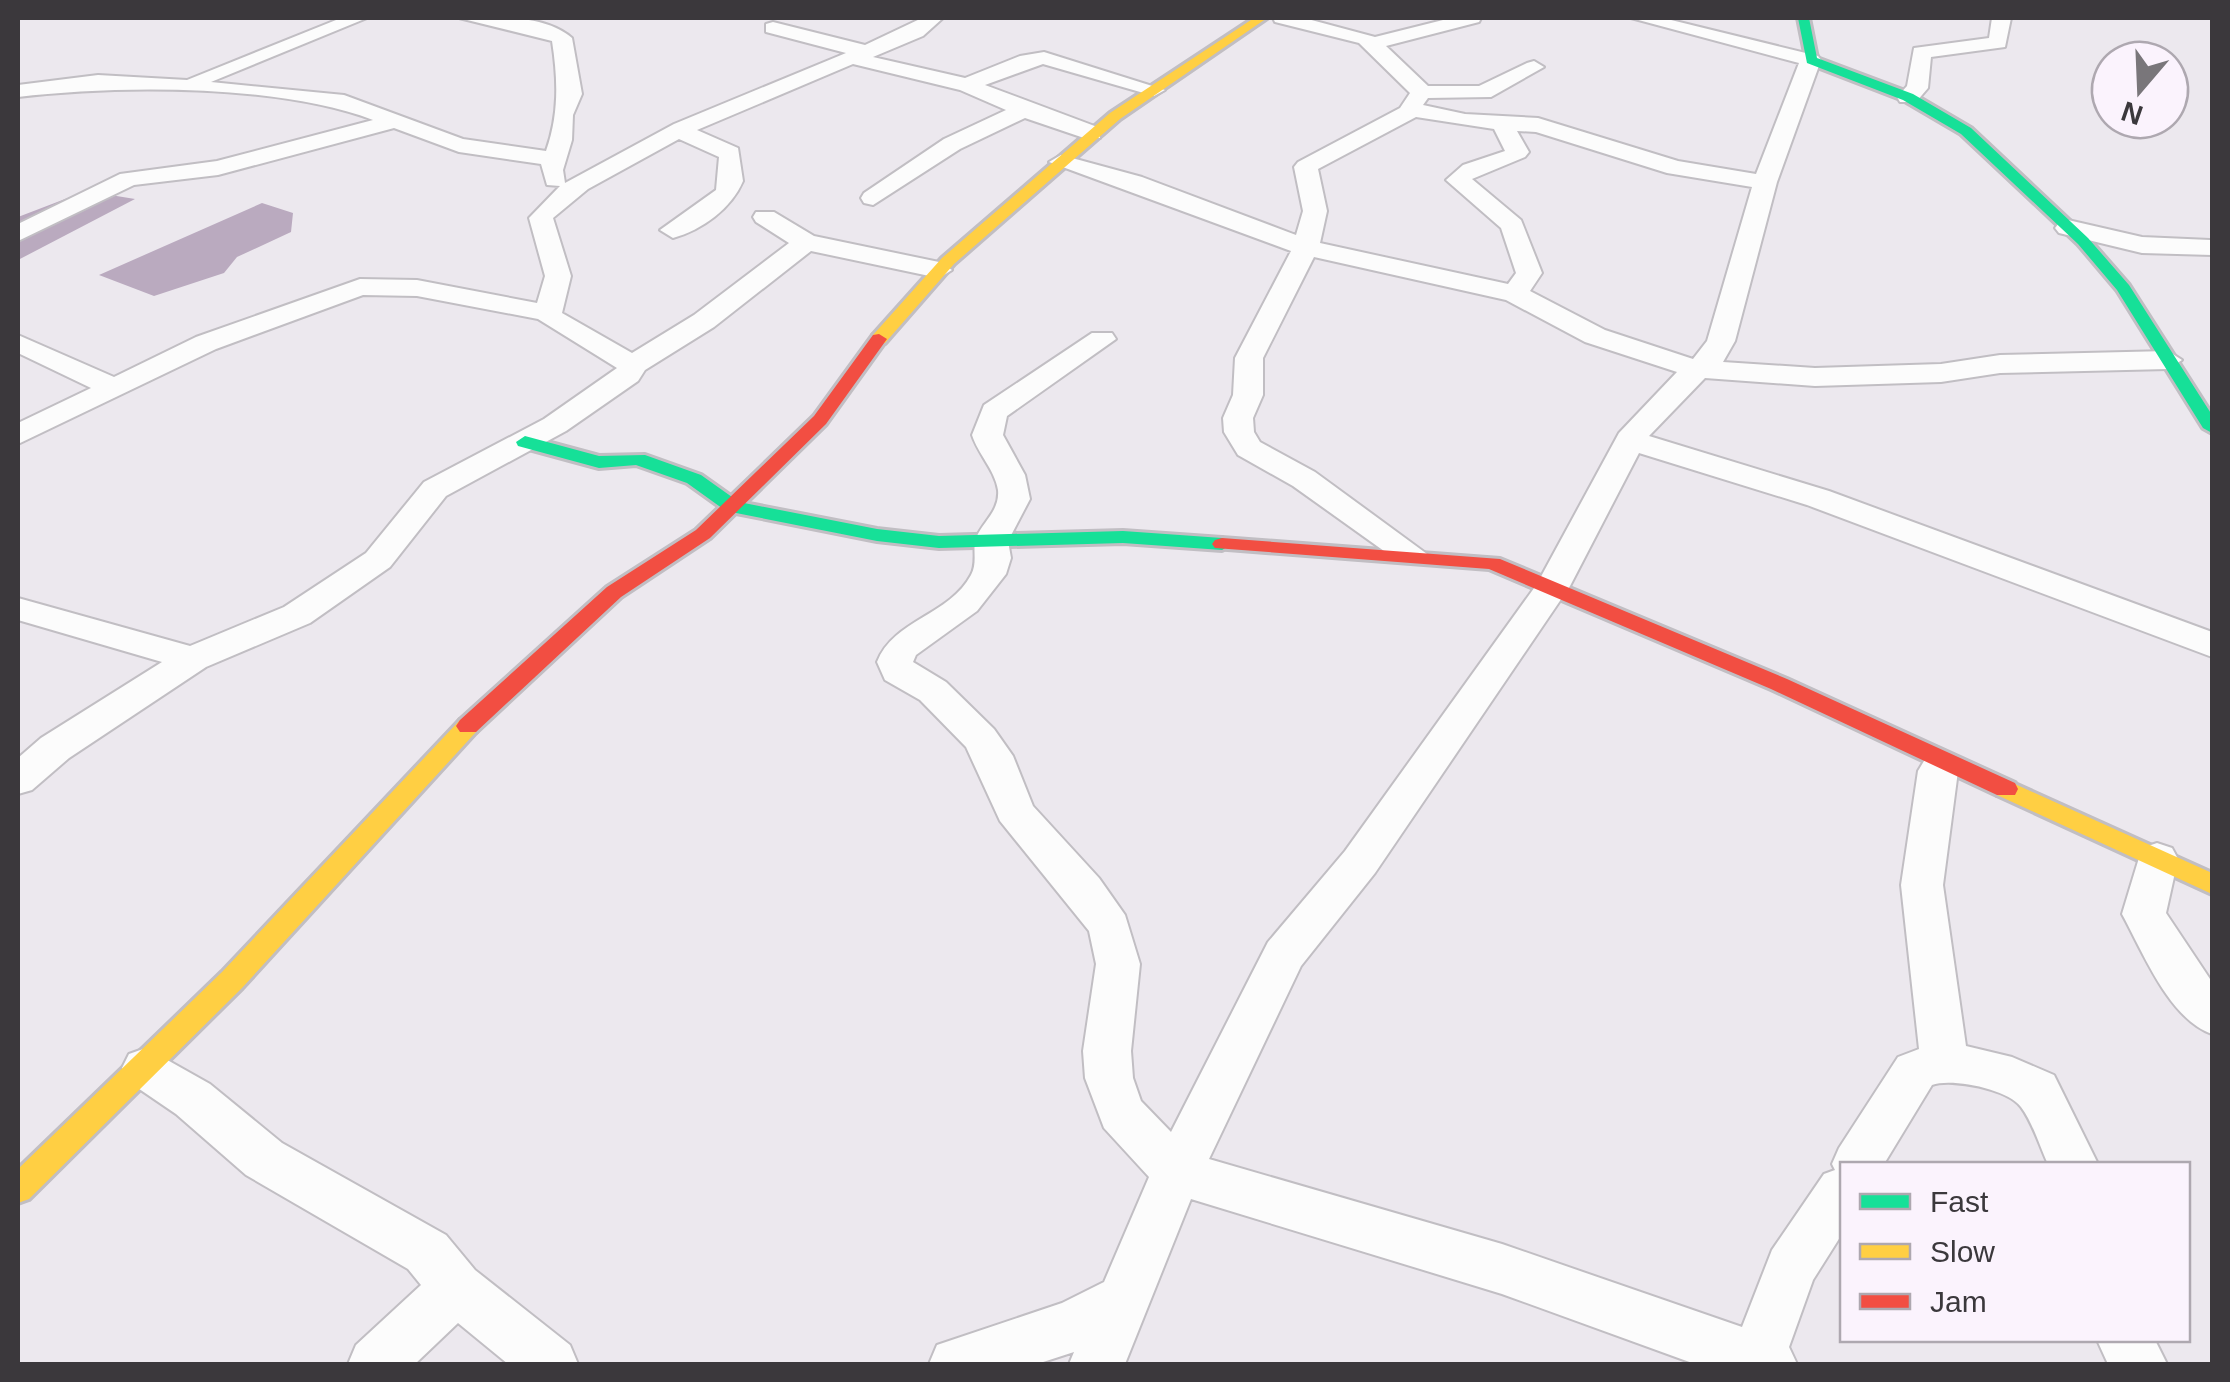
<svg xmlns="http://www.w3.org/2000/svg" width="2230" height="1382" viewBox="0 0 2230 1382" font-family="Arial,sans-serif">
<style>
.water{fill:#baaabf}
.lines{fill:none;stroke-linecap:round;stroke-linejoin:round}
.street-casing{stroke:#c1bec3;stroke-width:4}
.fast-casing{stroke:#c1bec3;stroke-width:6}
.slow-casing{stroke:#c1bec3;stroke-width:6}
.jam-casing{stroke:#c1bec3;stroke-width:6}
.street{fill:#fcfcfc;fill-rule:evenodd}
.fast{fill:#16e098;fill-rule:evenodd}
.slow{fill:#ffcf43;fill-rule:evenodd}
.jam{fill:#f24e42;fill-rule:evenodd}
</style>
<rect width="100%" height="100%" fill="#ece8ee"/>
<!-- water -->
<path class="water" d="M86,191L135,199L18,260V217Z
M262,203L293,213L291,232L237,257L224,273L154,296L99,275Z"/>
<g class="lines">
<defs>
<path id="street" d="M341,18H367L211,82L344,95L463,139L546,151C559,114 558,80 552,41L459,18C493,16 545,14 572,38L582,94L573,115L572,140L563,170L565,183L674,124L846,53L766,32V24L773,22L865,45L922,18H943L923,36L873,57L965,78L1020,56L1044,52L1165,90L1154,96L1043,64L985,85L1100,128V138H1084L1025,118L960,149L873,205L864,203L861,198L864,193L944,139L1006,110L960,90L853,64L697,130L738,148L743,181C731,209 702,230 673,238L660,230L716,190L719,157L679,139L588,189L553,218L571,276L562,313L632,353L694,315L789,243L756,222L753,217L756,212H774L814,236L939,262L952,270L939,278L811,251L714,327L645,370L638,381L566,431L446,496L390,567L310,623L206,667L69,758L32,790L18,794V758L41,738L162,662L18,620V598L190,646L284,607L366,553L424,482L544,419L617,368L538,319L417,296L363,295L216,349L18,444V423L91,388L18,353V335L114,377L196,337L360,279L417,280L537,303L545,276L529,218L560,186L547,185L541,164L459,152L394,128L218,175L134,185L18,241V224L120,174L217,161L373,120C278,84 119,85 18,97V85L98,75L187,80Z
M1273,18H1304L1375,37L1451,18H1481L1479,22L1386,46L1428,86H1479L1527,63L1534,61L1544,67L1491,97L1428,98L1423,105L1465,114L1538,118L1678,161L1756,174L1799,63L1631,18H1663L1818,56L1821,60L1777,182L1735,341L1723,362L1815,368L1941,364L2000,355L2168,351L2182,360L2168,369L2000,373L1941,382L1815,386L1705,378L1649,436L1829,491L2212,632V657L1807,505L1639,453L1570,586L1375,873L1301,966L1209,1159L1502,1244L1742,1327L1772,1250L1824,1174L1835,1170L1832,1164L1839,1148L1898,1057L1919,1049L1901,885L1918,771L1924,761L1938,757L1952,761L1958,771L1943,885L1966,1046L2012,1057L2054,1075L2098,1164H2048C2040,1147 2033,1123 2021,1107C2007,1089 1952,1078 1932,1085L1884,1164H1842V1234L1813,1280L1789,1347L1797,1364H1695L1502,1294L1191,1199L1125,1364H1069L1074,1352L1037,1364H929L937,1345L1062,1303L1104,1282L1149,1177L1104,1128L1085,1078L1083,1051L1096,964L1089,931L1000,821L966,747L920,700L885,680L877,662C893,620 950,615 971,575C978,562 972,549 976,538C983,521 1000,511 998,490C995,470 978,454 972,435L984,405L1092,333H1112L1116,339L1007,416L1003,435L1025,475L1030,499L1008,541L1011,558L1006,574L977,611L916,655L913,662L946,682L994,729L1013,756L1033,806L1099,878L1125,915L1140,964L1131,1051L1133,1078L1141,1101L1171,1132L1268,942L1345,851L1537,584L1619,433L1677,372L1585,342L1506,300L1314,257L1263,358V395L1253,418L1254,432L1260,442L1315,472L1427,554L1422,561H1398L1293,486L1238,455L1224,432L1223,418L1233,395L1235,358L1291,251L1049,162L1061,155L1142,177L1296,235L1303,211L1294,167L1298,162L1400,108L1410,93L1359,43L1275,22ZM1416,117L1494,129L1505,151L1463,165L1446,180L1501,228L1516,273L1508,284L1320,243L1327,211L1318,169ZM1517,131L1536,132L1667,173L1752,187L1707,341L1693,359L1605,330L1530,291L1542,273L1521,220L1472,179L1525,157L1529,152Z
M1992,18H2011L2005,47L1931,57L1928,88L1916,102H1900L1897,97L1907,86L1914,48L1989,38Z
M2068,220L2142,237L2210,240L2212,255L2142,253L2059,233L2055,228L2059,223Z
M2157,843L2172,848L2178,859L2166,913L2212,982V1034C2169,1019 2143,952 2122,914L2142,848Z
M146,1048L210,1084L282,1143L446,1235L475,1270L570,1345L578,1364H508L458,1323L415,1364H348L356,1345L421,1285L408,1269L246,1175L176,1114L129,1082L122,1068L129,1054Z
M2097,1340H2155L2167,1364H2108Z"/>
<path id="fast" d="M1798,18H1809L1817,58L1913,94L1971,128L2088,238L2129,285L2212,415V433L2203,428L2117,290L2078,244L1961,134L1903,100L1807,63Z
M525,436L599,456L645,455L701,475L739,502L877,529L939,536L1123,531L1222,538L1232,544L1222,550L1123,543L939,548L877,541L726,511L687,483L636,465L599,468L518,446L516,442Z"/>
<path id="slow" d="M1254,18H1267L1120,119L954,264L885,343H873V335L942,258L1110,113Z
M468,718L476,720L480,726L476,732L242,988L29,1199L18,1203V1169L222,972L460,720Z
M2006,780L2212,873V894L1997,795L1994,789L1997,783Z"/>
<path id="jam" d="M879,334L887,339L826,424L710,538L621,597L476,732H460L456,726L460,720L607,587L696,530L814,416L873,335Z
M1222,538L1500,559L1787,679L2015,783L2018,789L2015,795H1997L1771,689L1489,569L1215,548L1212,544L1215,540Z"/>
</defs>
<!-- street casing -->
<use href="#street" class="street-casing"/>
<!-- fast casing -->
<use href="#fast" class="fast-casing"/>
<!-- slow casing -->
<use href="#slow" class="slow-casing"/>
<!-- jam casing -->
<use href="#jam" class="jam-casing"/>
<!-- street -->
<use href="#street" class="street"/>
<!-- fast -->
<use href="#fast" class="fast"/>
<!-- slow -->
<use href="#slow" class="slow"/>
<!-- jam -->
<use href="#jam" class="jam"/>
</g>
<!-- border -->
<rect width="2230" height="1382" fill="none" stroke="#3b383c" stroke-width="40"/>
<!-- legend -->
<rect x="1840" y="1162" width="350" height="180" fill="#fbf3fd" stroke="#aea8b0" stroke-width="2.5"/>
<rect x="1860" y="1194" width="50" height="15" fill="#16e098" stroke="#aea8b0" stroke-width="2.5"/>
<text x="1930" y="1212" font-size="30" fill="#3b383c">Fast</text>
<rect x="1860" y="1244" width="50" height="15" fill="#ffcf43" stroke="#aea8b0" stroke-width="2.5"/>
<text x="1930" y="1262" font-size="30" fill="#3b383c">Slow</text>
<rect x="1860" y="1294" width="50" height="15" fill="#f24e42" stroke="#aea8b0" stroke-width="2.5"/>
<text x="1930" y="1312" font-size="30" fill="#3b383c">Jam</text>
<!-- north arrow -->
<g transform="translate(2140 90) rotate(199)"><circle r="48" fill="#fbf3fd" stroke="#aea8b0" stroke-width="2.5"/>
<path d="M0-8L18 38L0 25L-18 38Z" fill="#79767a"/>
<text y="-15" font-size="28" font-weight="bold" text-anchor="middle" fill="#3b383c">N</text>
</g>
</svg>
